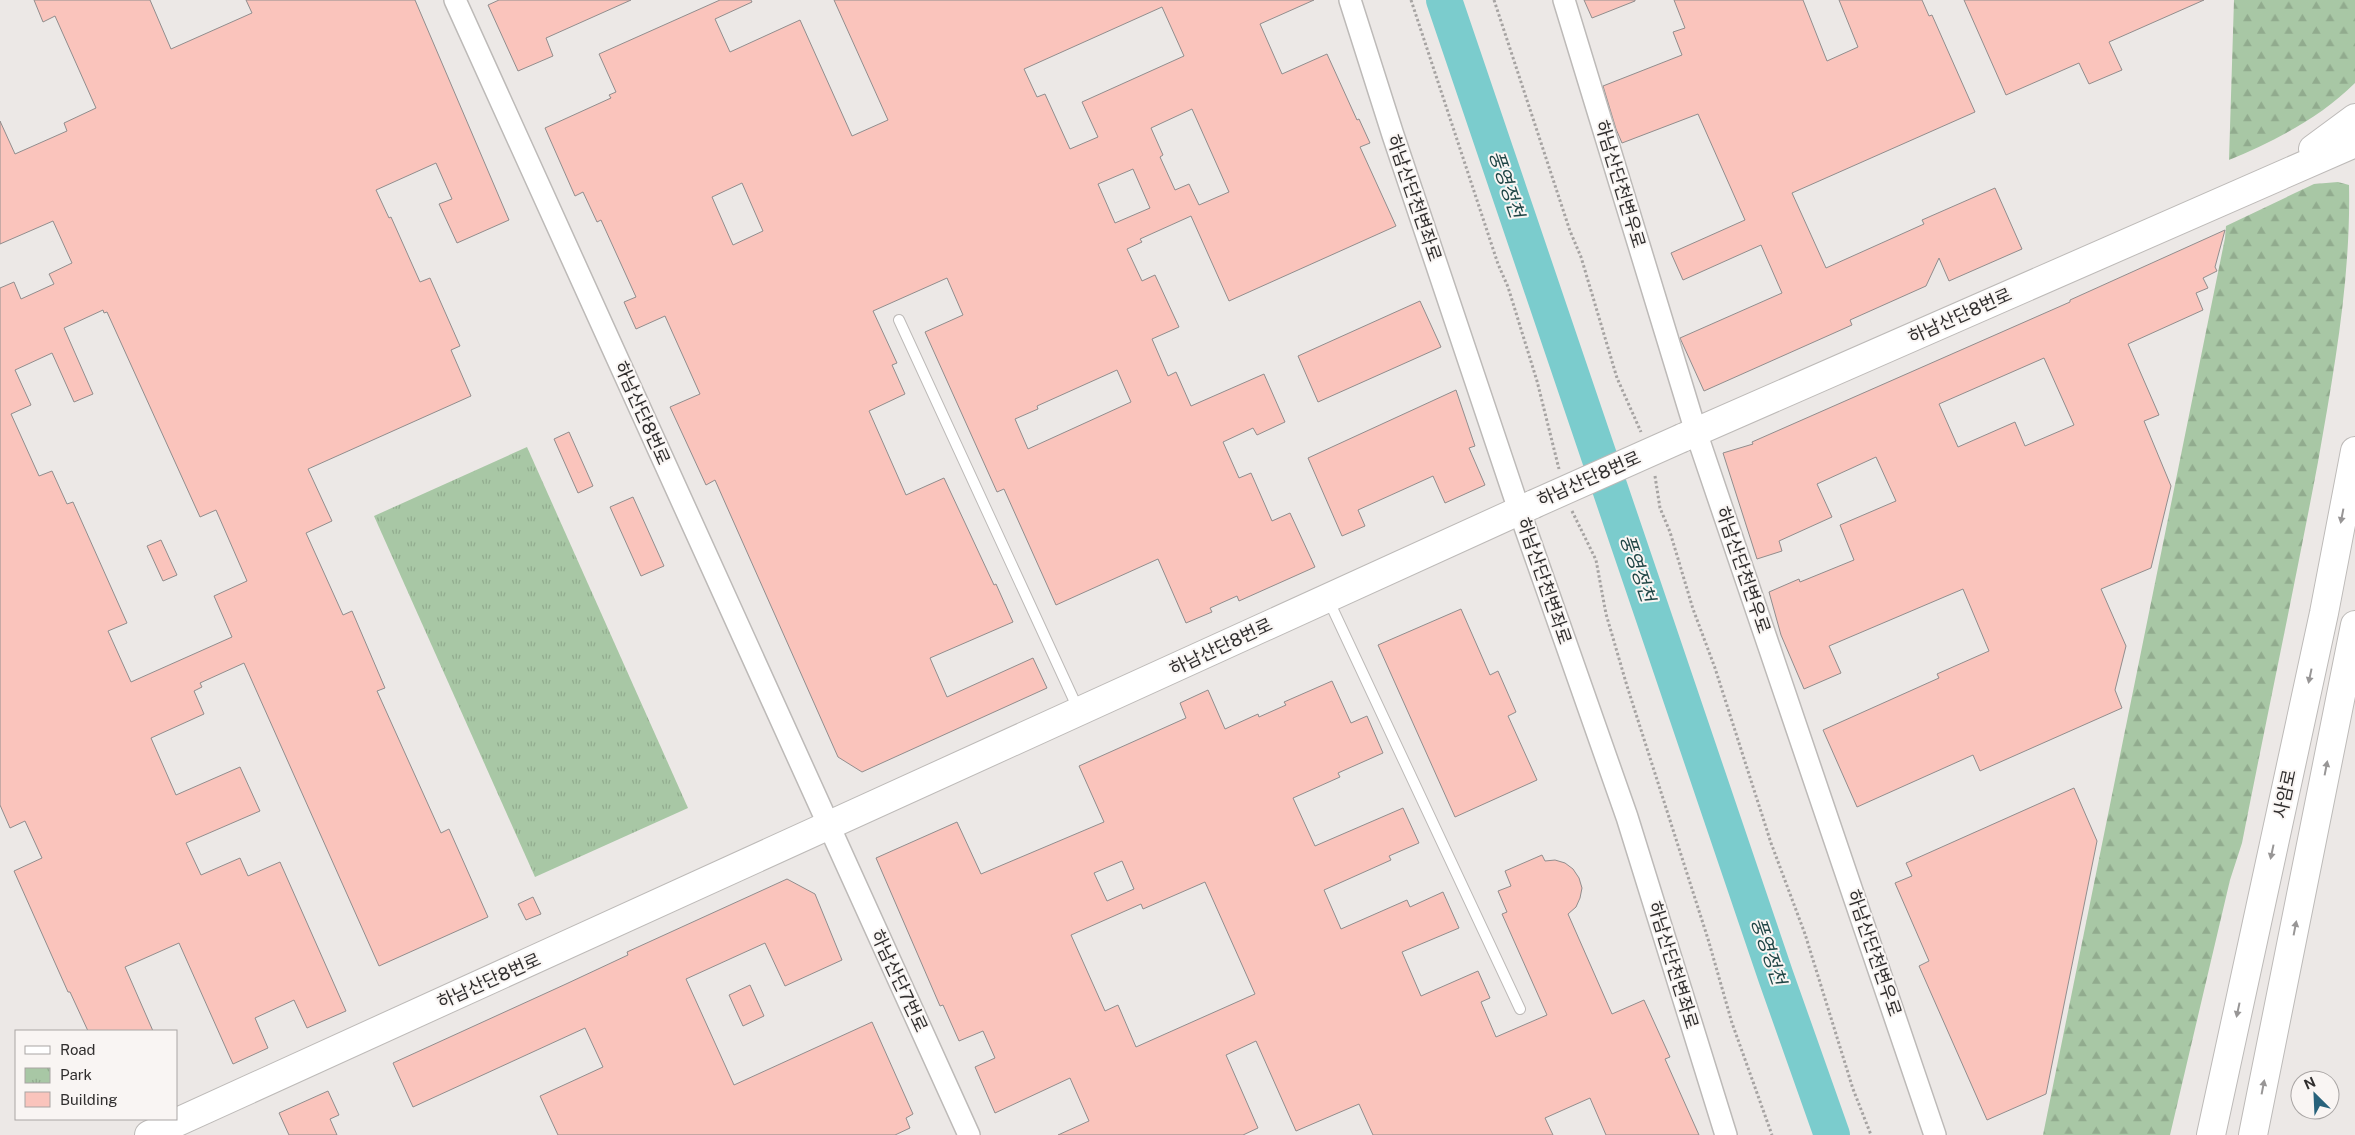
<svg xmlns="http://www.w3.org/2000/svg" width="2355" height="1135" viewBox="0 0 2355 1135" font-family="'Public Sans','Noto Sans KR',sans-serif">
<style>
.forest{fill:url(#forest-firs)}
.park{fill:url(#park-tufts)}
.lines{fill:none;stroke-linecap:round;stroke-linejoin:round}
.river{stroke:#7bcccd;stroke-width:36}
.building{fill:#fac4bc;stroke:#918d8d;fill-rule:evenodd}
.lane-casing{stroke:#bdbab8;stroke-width:12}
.street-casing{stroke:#bdbab8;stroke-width:24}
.secondary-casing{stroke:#bdbab8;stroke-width:30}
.primary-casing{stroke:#bdbab8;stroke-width:30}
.path{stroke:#a6a3a2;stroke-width:3;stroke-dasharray:2.5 2.5;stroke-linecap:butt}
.lane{stroke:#fff;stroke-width:10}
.street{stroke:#fff;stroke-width:21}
.secondary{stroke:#fff;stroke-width:28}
.primary{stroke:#fff;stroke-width:28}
.secondary-bridge-casing{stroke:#bdbab8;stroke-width:30;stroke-linecap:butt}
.secondary-bridge{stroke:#fff;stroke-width:28}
.oneway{fill:#989696}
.labels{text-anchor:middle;stroke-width:4;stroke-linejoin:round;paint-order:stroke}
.street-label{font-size:18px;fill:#302e2e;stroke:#f9f5f3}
.water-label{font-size:19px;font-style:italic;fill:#1f4545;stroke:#f9f5f3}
</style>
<defs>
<pattern id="forest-firs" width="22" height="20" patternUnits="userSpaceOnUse" patternTransform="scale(1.25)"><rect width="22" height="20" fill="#a8c7a5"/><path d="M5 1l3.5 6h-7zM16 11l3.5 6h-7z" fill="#91ab8e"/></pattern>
<pattern id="park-tufts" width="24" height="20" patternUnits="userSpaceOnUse" patternTransform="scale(1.25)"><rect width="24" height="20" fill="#a8c7a5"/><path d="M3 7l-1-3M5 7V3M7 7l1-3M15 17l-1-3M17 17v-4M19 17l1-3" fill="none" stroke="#91ab8e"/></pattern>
</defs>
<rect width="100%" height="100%" fill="#ece8e6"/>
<!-- forest -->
<path class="forest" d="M2234,0H2355V83C2320,118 2274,141 2229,160Z
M2338,182L2349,185C2351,278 2334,371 2318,462C2294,589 2267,716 2242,843L2230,880L2170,1135H2043L2225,238L2226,226L2314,184Z"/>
<!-- park -->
<path class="park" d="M527,447L688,808L535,877L374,516Z"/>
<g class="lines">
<!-- river -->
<path class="river" d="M1444,0L1776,977L1832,1135"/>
</g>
<!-- building -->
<path class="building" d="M34,0H150L171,49L252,13L246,0H415L509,220L457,243L439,204L452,199L436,163L376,190L389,218L391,217L420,282L430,278L460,346L451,350L471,396L308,469L332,521L306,533L343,615L352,611L385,688L377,691L441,833L449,829L488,917L379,966L244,663L200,683L202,687L194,691L204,714L151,738L176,795L240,767L260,811L186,843L201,875L240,858L248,876L280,862L346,1011L307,1028L294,1000L255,1018L268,1048L233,1064L179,943L125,967L153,1031H88L70,992H68L14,871L42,858L25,821L10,828L0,805V288L14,282L21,299L54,284L49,274L72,263L53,221L0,244V121L15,154L67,131L64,123L96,108L55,16L43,22ZM103,310L104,313L107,312L200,517L216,510L247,581L214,596L232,637L131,682L108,631L127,623L73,502L67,504L52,471L39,476L11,414L31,405L15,370L52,353L74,402L93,394L64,328Z
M499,0H631L546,38L553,56L518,71L488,5Z
M720,0H751L752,2L715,19L730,52L800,20L852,136L888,120L834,0H1314L1260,24L1282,74L1327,54L1357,120L1359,119L1370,143L1360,147L1396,226L1229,301L1191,216L1140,239L1142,242L1127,249L1142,281L1155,275L1179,327L1152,339L1168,376L1176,372L1191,406L1264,374L1285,422L1257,435L1253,428L1223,442L1239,478L1251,473L1272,521L1290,513L1315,567L1239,601L1237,596L1210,608L1212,612L1186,623L1158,559L1056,605L1004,489L997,492L925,332L963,315L947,278L873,311L897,363L892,365L905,394L869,411L906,495L944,478L994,585L996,584L1013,622L930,658L947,697L1033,658L1047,688L862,772L838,757L715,480L706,485L670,407L700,394L665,316L636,329L624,302L636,297L601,220L597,222L583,192L575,196L545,128L611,98L609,95L616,92L599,54ZM1162,7L1184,56L1082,102L1098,137L1070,149L1045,94L1037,97L1024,69ZM1192,109L1229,192L1199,205L1189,184L1175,190L1160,157L1163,155L1151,128ZM1133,169L1150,208L1115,223L1098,184ZM742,183L763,231L733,245L712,197ZM1117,370L1131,402L1028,449L1015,419L1038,409L1037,406Z
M1584,0H1635V1L1592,18Z
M1674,0H1803L1827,61L1858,47L1839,0H1922L1929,16L1932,15L1975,112L1792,193L1826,268L1924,224L1922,220L1995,188L2022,249L1949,281L1939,258L1926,286L1850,320L1852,325L1704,391L1680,338L1782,293L1761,245L1683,280L1671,253L1745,220L1698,114L1622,143L1616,129L1603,86L1682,55L1673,32L1685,28Z
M1964,0H2204L2109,42L2122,70L2089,84L2079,63L2006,95Z
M2225,230L2215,267L2217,271L2203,278L2208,288L2196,293L2203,310L2128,344L2159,415L2144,421L2171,486L2151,568L2101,589L2126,646L2115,690L2122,708L1980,771L1973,755L1857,807L1823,730L1939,678L1937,674L1989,651L1963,589L1829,646L1841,673L1804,689L1781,635L1769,592L1799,579L1800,582L1854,560L1840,525L1896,501L1876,457L1817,484L1832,517L1779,541L1782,551L1757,559L1723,453L1753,444L1752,442L2070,302V300ZM2044,358L2074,425L2025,446L2015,422L1958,447L1939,404Z
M1420,301L1441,347L1318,402L1298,356Z
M1456,390L1475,446L1469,448L1485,485L1445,503L1433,476L1358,510L1365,526L1342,536L1308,458Z
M569,432L593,486L578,493L554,439Z
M633,497L664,566L641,576L610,507Z
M161,540L177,575L163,581L147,546Z
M1461,609L1490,675L1498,671L1516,712L1508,716L1537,780L1455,817L1378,645Z
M1332,681L1351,723L1367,716L1383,753L1338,773L1340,777L1293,798L1315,846L1403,808L1419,843L1389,856L1391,860L1324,890L1341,929L1407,900L1410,907L1443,892L1459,928L1402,952L1421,996L1478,971L1490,998L1481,1002L1496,1037L1547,1015L1502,914L1507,912L1498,891L1511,886L1505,871L1542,855L1545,861L1555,860L1565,863L1573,869L1579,878L1582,888L1580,898L1576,907L1568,914L1612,1014L1644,1000L1670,1057L1665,1059L1699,1135H1606L1590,1098L1545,1118L1553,1135H1373L1359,1104L1296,1131L1256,1041L1226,1055L1258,1128L1243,1135H1058L1089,1121L1070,1078L995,1113L975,1067L995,1058L983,1031L959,1041L943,1005L940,1006L876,858L957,822L981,874L1104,822L1079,766L1186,718L1180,703L1208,690L1225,729L1258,714L1259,717L1286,705L1284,702ZM1122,861L1134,889L1107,901L1094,873ZM1205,882L1255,994L1136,1047L1118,1005L1105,1011L1071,935L1141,904L1143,909Z
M2074,788L2097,841L2046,1094L1987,1120L1919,966L1929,961L1895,883L1912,876L1906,863Z
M787,879L815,894L842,960L785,986L765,943L686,979L734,1085L872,1022L913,1114L906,1118L910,1128L895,1135H558L540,1096L603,1067L585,1028L413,1107L393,1063L566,984L628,955L627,952Z
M533,897L541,914L526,920L518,904Z
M750,985L764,1016L743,1026L729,995Z
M328,1091L339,1115L330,1119L337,1135H289L279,1113Z"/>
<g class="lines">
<defs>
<path id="lane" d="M899,320L1079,711
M1328,599L1520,1009"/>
<path id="street" d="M455,0L969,1135
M1350,0L1393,135L1519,510L1627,817L1726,1135
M1564,0L1696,432L1935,1135"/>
<path id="secondary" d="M2313,149L2355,118
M1682,438L2355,143
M149,1135L1534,504"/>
<path id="primary" d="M2211,1135L2324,613L2355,451
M2253,1135L2355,625"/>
</defs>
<!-- lane casing -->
<use href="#lane" class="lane-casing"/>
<!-- street casing -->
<use href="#street" class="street-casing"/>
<!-- secondary casing -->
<use href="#secondary" class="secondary-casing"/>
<!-- primary casing -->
<use href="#primary" class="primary-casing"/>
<!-- path -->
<path class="path" d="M1411,0L1498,264L1508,287L1537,381L1559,469
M1494,0L1570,231L1581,257L1617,378L1641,432
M1655,476L1660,508L1670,532L1693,609L1715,668L1771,843L1805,934L1853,1089L1871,1135
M1572,511L1596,560L1606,614L1627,686L1708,939L1732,1023L1772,1135"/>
<!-- lane -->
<use href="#lane" class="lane"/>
<!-- street -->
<use href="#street" class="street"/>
<!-- secondary -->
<use href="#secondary" class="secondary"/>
<!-- primary -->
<use href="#primary" class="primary"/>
<defs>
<path id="secondary-bridge" d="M1534,504L1682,438"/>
</defs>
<!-- secondary-bridge casing -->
<use href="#secondary-bridge" class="secondary-bridge-casing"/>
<!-- secondary-bridge -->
<use href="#secondary-bridge" class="secondary-bridge"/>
</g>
<!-- one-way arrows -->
<defs><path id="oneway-solid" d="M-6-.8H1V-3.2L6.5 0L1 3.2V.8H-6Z" transform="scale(1.25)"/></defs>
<g class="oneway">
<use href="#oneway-solid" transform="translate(2342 516) rotate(101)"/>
<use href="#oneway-solid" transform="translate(2310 676) rotate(102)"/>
<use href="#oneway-solid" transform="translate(2326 768) rotate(-79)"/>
<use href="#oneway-solid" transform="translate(2272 852) rotate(102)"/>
<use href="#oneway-solid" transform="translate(2295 928) rotate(-79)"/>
<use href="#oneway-solid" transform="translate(2238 1010) rotate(102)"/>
<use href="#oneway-solid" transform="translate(2263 1087) rotate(-79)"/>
</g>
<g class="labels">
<!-- street labels -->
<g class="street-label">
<text transform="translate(1620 184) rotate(73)" y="6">하남산단천변우로</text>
<text transform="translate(1414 198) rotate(71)" y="6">하남산단천변좌로</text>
<text transform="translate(1960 316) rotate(-24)" y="6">하남산단8번로</text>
<text transform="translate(642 413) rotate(66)" y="6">하남산단8번로</text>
<text transform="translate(1589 479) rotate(-24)" y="6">하남산단8번로</text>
<text transform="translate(1743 570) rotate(71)" y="6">하남산단천변우로</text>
<text transform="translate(1544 581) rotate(71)" y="6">하남산단천변좌로</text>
<text transform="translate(1221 647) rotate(-25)" y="6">하남산단8번로</text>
<text transform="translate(2285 794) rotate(-78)" y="6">사암로</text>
<text transform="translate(1874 953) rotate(71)" y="6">하남산단천변우로</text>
<text transform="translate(1673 965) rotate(73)" y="6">하남산단천변좌로</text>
<text transform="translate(489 981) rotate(-24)" y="6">하남산단8번로</text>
<text transform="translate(899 981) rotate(65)" y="6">하남산단7번로</text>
</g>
<!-- water labels -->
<g class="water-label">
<text transform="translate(1507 184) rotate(71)" y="7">풍영정천</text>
<text transform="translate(1638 568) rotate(71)" y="7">풍영정천</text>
<text transform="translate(1769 951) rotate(71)" y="7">풍영정천</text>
</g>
</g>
<!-- legend -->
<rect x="15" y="1030" width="162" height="90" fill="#f9f5f3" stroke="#a9a5a4"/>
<rect x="25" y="1046" width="25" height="8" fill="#ffffff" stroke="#a9a5a4"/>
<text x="60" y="1055" font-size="15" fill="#302e2e">Road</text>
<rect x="25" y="1068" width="25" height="15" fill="url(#park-tufts)" stroke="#a9a5a4"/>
<text x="60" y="1080" font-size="15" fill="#302e2e">Park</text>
<rect x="25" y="1092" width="25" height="15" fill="#fac4bc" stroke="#a9a5a4"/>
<text x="60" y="1105" font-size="15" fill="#302e2e">Building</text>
<!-- north arrow -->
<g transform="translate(2315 1095) rotate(336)"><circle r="24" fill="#f9f5f3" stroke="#a9a5a4"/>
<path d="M0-4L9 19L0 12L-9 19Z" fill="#28627b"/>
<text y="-8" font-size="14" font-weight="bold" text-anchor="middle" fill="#302e2e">N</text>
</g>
</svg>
